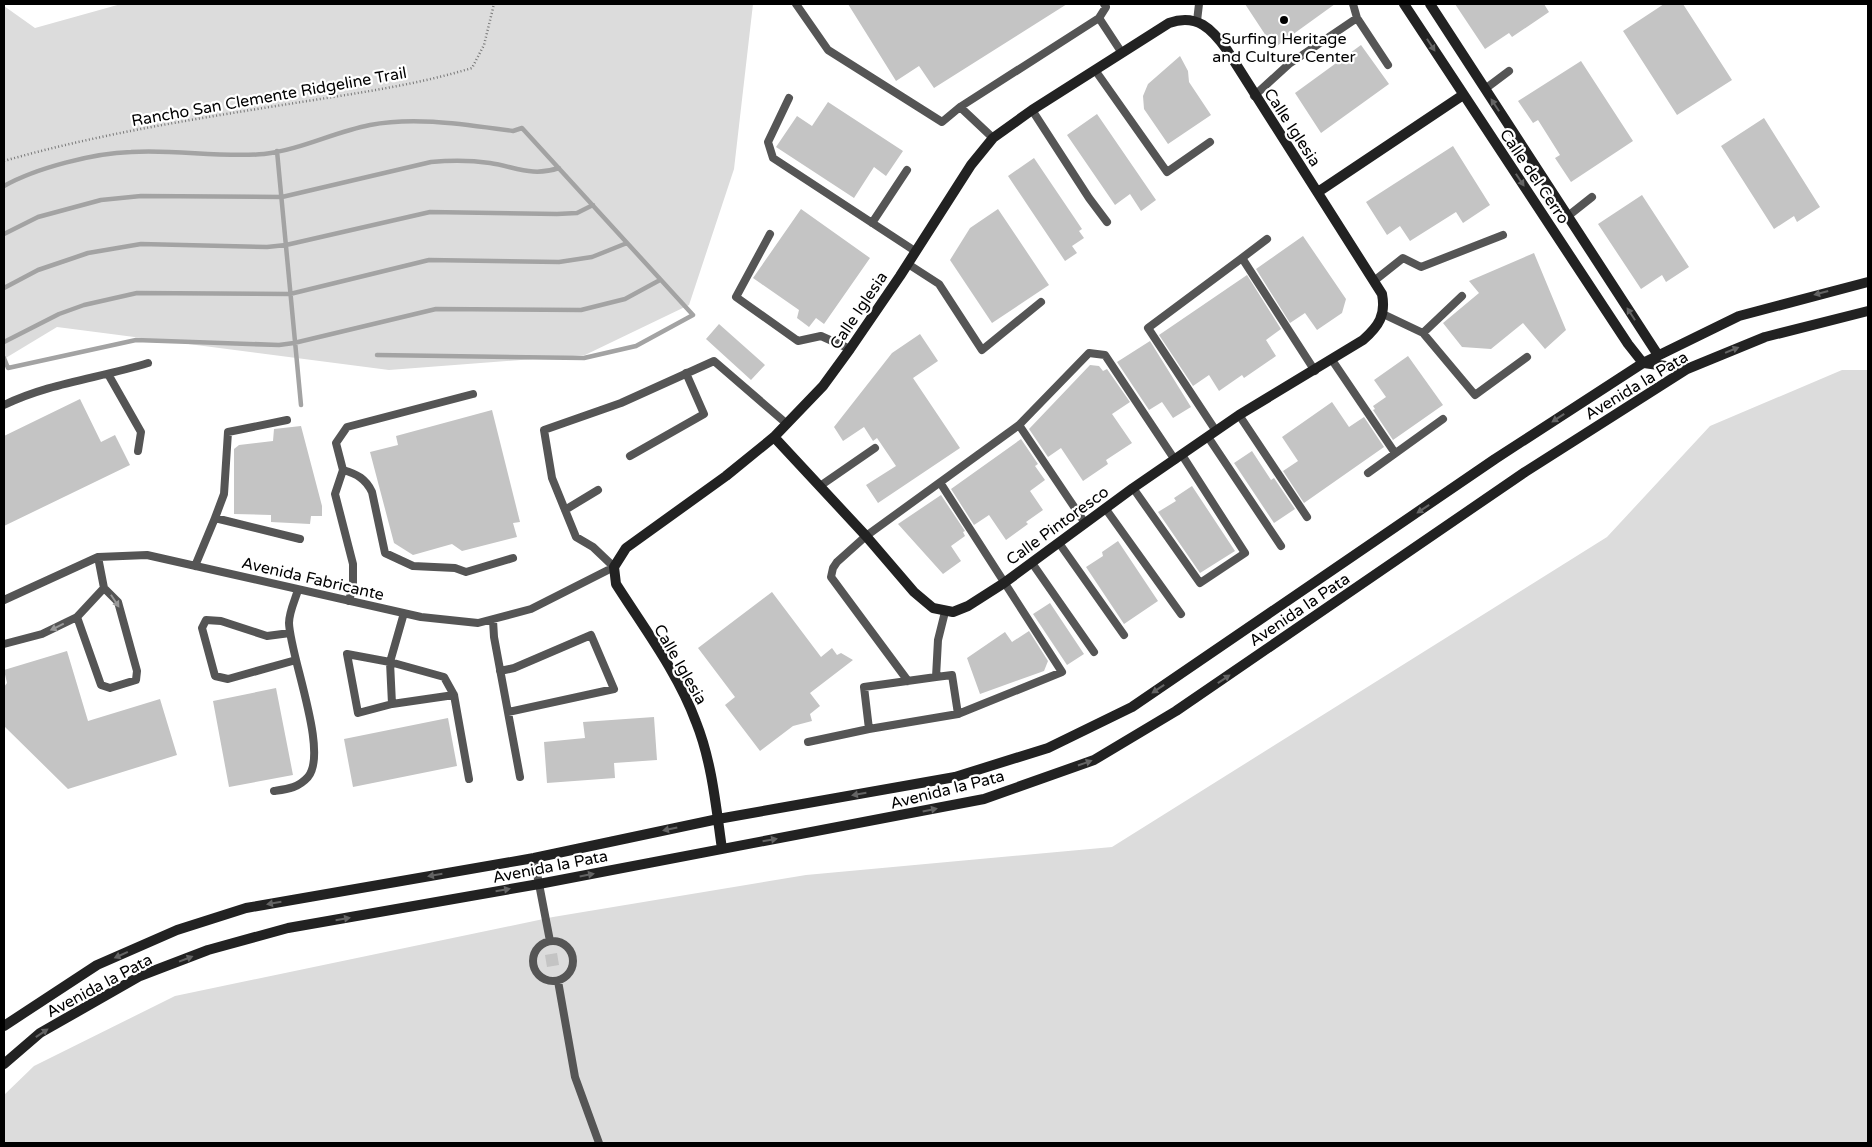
<svg xmlns="http://www.w3.org/2000/svg" width="1872" height="1147" viewBox="0 0 1872 1147" font-family="'Varela Round',sans-serif">
<style>
.green{fill:#dcdcdc}
.lines{fill:none;stroke-linecap:round;stroke-linejoin:round}
.stream{stroke:#a3a3a3;stroke-width:4.5}
.building{fill:#c4c4c4}
.path{stroke:#777;stroke-width:2.5;stroke-dasharray:1 2.5;stroke-linecap:butt}
.lane{stroke:#555;stroke-width:8}
.secondary{stroke:#222;stroke-width:10}
.oneway{fill:#646464}
.oneway2{fill:#999}
.poi-dot{fill:#000;stroke:#fff;stroke-width:2}
.labels{text-anchor:middle;stroke-width:4.5;stroke-linejoin:round;paint-order:stroke}
.poi-label{font-size:16px;fill:#000;stroke:#fff}
.street-label{font-size:16px;fill:#000;stroke:#fff}
</style>
<rect width="100%" height="100%" fill="#fff"/>
<!-- green -->
<path class="green" d="M121,4H753L734,169L689,305L585,355L389,370L57,327L4,359V6L35,28Z
M1842,370H1868V1143H4V1095L34,1066L175,996L553,917L806,875L1112,847L1607,537L1710,426Z"/>
<g class="lines">
<!-- stream -->
<path class="stream" d="M277,151L301,405
M4,186C36,168 94,153 131,152C175,149 220,158 264,154C300,150 334,132 370,125C416,116 467,125 513,131L522,128L693,315L636,346L584,358L377,355
M4,234L38,217L101,200L141,196L282,197L431,162C451,160 470,160 490,163C516,167 532,177 559,168
M4,288L38,270L88,253L141,244L267,247L286,245L430,212L557,214L577,213L593,205
M4,342L59,314L84,305L137,293L290,294L429,260L559,262L592,257L627,243
M4,358L8,368L136,340L279,345L294,343L436,309L581,310L625,299L660,280"/>
</g>
<!-- building -->
<path class="building" d="M848,4H1067L934,88L919,66L896,81Z
M1245,4H1335L1274,48Z
M1455,4H1544L1549,12L1512,37L1509,33L1485,49Z
M1664,4H1683L1732,80L1677,115L1623,31Z
M1361,45L1389,84L1321,133L1295,93Z
M1180,56L1188,71L1189,82L1211,115L1168,144L1144,109L1143,96L1148,84Z
M1581,61L1633,141L1571,182L1555,158L1560,155L1538,120L1533,123L1518,101Z
M828,102L903,151L886,176L874,167L854,198L776,147L797,116L812,126Z
M1097,114L1156,200L1141,211L1130,194L1115,205L1067,135Z
M1764,118L1820,207L1797,222L1794,216L1774,229L1721,146Z
M1453,146L1490,205L1463,223L1456,212L1410,241L1400,226L1387,235L1366,202Z
M1034,158L1082,229L1079,231L1084,238L1072,246L1077,253L1065,261L1008,176Z
M1642,195L1689,267L1666,282L1662,275L1641,289L1598,224Z
M801,209L870,258L824,324L816,318L809,327L797,318L799,310L753,278Z
M998,209L1049,285L992,323L950,260L970,228Z
M1303,236L1346,299L1342,313L1317,330L1305,313L1290,323L1256,269Z
M1534,253L1566,330L1545,349L1523,323L1491,349L1462,347L1443,323L1479,293L1469,281Z
M1247,275L1281,329L1266,340L1276,356L1244,378L1242,375L1219,391L1209,375L1193,386L1159,335Z
M719,324L765,365L751,380L706,339Z
M920,334L938,361L913,378L960,448L878,503L866,485L896,466L877,438L873,441L864,427L843,441L834,427L892,353Z
M1150,341L1191,407L1173,418L1162,402L1149,410L1117,362Z
M1408,356L1443,405L1393,440L1373,410L1375,409L1373,406L1386,397L1374,380Z
M1090,365L1099,366L1103,371L1107,369L1130,402L1112,414L1132,443L1106,460L1108,464L1083,481L1061,448L1048,457L1029,429Z
M80,399L101,442L115,435L130,465L4,526V436Z
M1332,402L1349,427L1364,417L1384,447L1304,503L1283,471L1298,461L1282,437Z
M492,410L520,522L513,523L517,537L462,551L452,544L413,555L394,543L370,452L398,445L396,436Z
M301,426L322,506V516H311L310,524L271,522V515L234,514V449L239,445L273,441L274,429Z
M1021,439L1038,464L1035,466L1045,480L1030,491L1043,510L1026,522L1028,524L1006,540L989,515L974,525L951,489Z
M1252,451L1271,480L1274,478L1295,509L1274,523L1234,463Z
M1192,486L1235,551L1200,573L1158,512L1176,501L1174,498Z
M941,495L965,531L963,532L965,536L951,546L961,561L943,574L898,524Z
M1118,541L1158,601L1124,624L1086,567L1103,556L1102,552Z
M772,592L821,657L832,648L837,655L841,653L853,660L810,693L820,706L810,714L812,721L793,726L760,751L725,705L735,697L698,648Z
M1050,603L1084,654L1067,665L1033,614Z
M1029,631L1048,661L1044,671L980,694L967,658L1005,632L1012,642Z
M67,651L88,721L160,699L177,755L68,789L4,726V687L7,683L4,670Z
M276,688L293,775L229,787L213,701Z
M654,717L657,760L614,763L615,778L547,783L544,742L585,738L583,722Z
M448,718L457,766L353,787L344,739Z
M557,953L559,965L547,967L545,955Z"/>
<g class="lines">
<!-- path -->
<path class="path" d="M4,161C101,133 201,118 301,102C358,93 416,85 472,68L484,45L494,4"/>
<!-- lane -->
<path class="lane" d="M796,4L828,50L942,122L960,107L993,138
M1104,4L1106,7L1099,18L1122,53
M1353,4L1357,18
M1197,21L1199,4
M1095,70L1167,172L1210,142
M1485,89L1509,71
M1254,96L1289,64L1357,18L1388,65
M789,98L768,142L773,158L915,251
M960,107L1099,18
M1032,110L1089,198L1107,222
M1568,216L1592,197
M872,223L907,170
M770,234L736,297L798,341L821,336L850,349
M1242,258L1267,239
M908,264L939,284L982,350L1041,302
M1374,281L1403,258L1421,267L1503,235
M1383,314L1423,333L1475,395L1527,357
M1423,333L1462,296
M1332,360L1395,453
M108,374L141,432L138,451
M4,405C49,383 100,378 148,363
M1239,415L1307,517
M1216,431L1148,328L1242,258L1315,371
M1208,437L1281,546
M630,456L704,414L686,373
M343,470C357,474 366,479 372,492L385,553L413,566L455,568L466,572L513,558
M1368,473L1443,419
M941,484L1062,672L958,714
M820,486L875,448
M1133,488L1200,583L1245,553L1182,455
M1105,508L1181,614
M565,510L598,490
M215,518L224,494L228,432L287,420
M1085,523L1019,425L1089,353L1105,355L1175,460
M1059,543L1124,635
M1032,563L1094,652
M195,566L215,518L300,539
M4,600L98,557L147,555L421,617L478,623L531,609L614,567L593,547L576,537L552,478L544,430L621,403L714,361L787,424
M349,601L353,585V564L335,494L343,470L336,443L347,427L473,394
M404,613L390,662L392,704L454,695L469,779
M77,617L104,588
M493,620L494,637L520,777
M290,633L267,636L221,621L206,620L202,628L215,676L228,679L296,660
M4,644L42,634L77,617L101,685L110,688L136,680L137,671L118,602L104,588L98,557
M500,671L514,668L591,635L614,689L508,712
M936,677L864,687L869,729L958,714L952,675L936,677L938,640L945,612
M908,681L831,577L833,568L837,562L866,536L1019,425
M392,704L358,713L347,654L390,662L444,677L454,695
M808,742L869,729
M274,791C288,789 298,788 308,777C329,752 290,656 289,623C289,612 295,600 298,590
M534,858L550,941
M533 961a20 20 0 1 1 40 0a20 20 0 1 1-40 0Z
M558,981L575,1077L599,1143"/>
<!-- secondary -->
<path class="secondary" d="M1404,4L1628,344L1643,363
M1430,4L1658,355
M1318,192L1463,95
M1644,363L1687,369
M722,849C716,807 712,762 696,722C678,673 644,628 616,584L614,567L626,548L726,476L774,437L823,386L850,349L900,276L971,165L993,138L1032,110L1169,23C1197,13 1212,29 1227,50L1382,294C1386,315 1379,326 1363,340L1239,415L1133,488L1004,583L968,606L953,612L933,608L914,592L866,536L774,437
M4,1026L97,965L177,930L246,908L534,858L718,819L955,777L1048,748L1132,707L1495,459L1643,363L1739,316L1868,282
M4,1064L40,1033L140,976L208,950L288,928L539,884L984,799L1094,760L1176,711L1525,472L1687,369L1765,337L1868,311"/>
</g>
<!-- one-way arrows -->
<defs><path id="oneway-solid" d="M-6-.8H1V-3.2L6.5 0L1 3.2V.8H-6Z" transform="scale(1.25)"/></defs>
<g class="oneway">
<use href="#oneway-solid" transform="translate(1431 45) rotate(57)"/>
<use href="#oneway-solid" transform="translate(1495 105) rotate(-123)"/>
<use href="#oneway-solid" transform="translate(1520 180) rotate(56)"/>
<use href="#oneway-solid" transform="translate(1821 293) rotate(165)"/>
<use href="#oneway-solid" transform="translate(1631 314) rotate(-123)"/>
<use href="#oneway-solid" transform="translate(1732 350) rotate(-22)"/>
<use href="#oneway-solid" transform="translate(1558 418) rotate(147)"/>
<use href="#oneway-solid" transform="translate(1423 509) rotate(146)"/>
<use href="#oneway-solid" transform="translate(1224 679) rotate(-34)"/>
<use href="#oneway-solid" transform="translate(1158 689) rotate(146)"/>
<use href="#oneway-solid" transform="translate(1085 763) rotate(-19)"/>
<use href="#oneway-solid" transform="translate(859 794) rotate(170)"/>
<use href="#oneway-solid" transform="translate(930 810) rotate(-12)"/>
<use href="#oneway-solid" transform="translate(670 829) rotate(168)"/>
<use href="#oneway-solid" transform="translate(770 840) rotate(-10)"/>
<use href="#oneway-solid" transform="translate(435 875) rotate(170)"/>
<use href="#oneway-solid" transform="translate(587 875) rotate(-11)"/>
<use href="#oneway-solid" transform="translate(503 890) rotate(-10)"/>
<use href="#oneway-solid" transform="translate(274 903) rotate(170)"/>
<use href="#oneway-solid" transform="translate(343 919) rotate(-10)"/>
<use href="#oneway-solid" transform="translate(121 955) rotate(156)"/>
<use href="#oneway-solid" transform="translate(186 959) rotate(-21)"/>
<use href="#oneway-solid" transform="translate(42 1033) rotate(-34)"/>
</g>
<g class="oneway2">
<use href="#oneway-solid" transform="translate(115 601) rotate(57)"/>
<use href="#oneway-solid" transform="translate(57 627) rotate(154)"/>
</g>
<!-- markers -->
<circle class="poi-dot" cx="1284" cy="20" r="5"/>
<g class="labels">
<!-- poi labels -->
<g class="poi-label">
<text x="1284" y="44">Surfing Heritage<tspan x="1284" dy="18">and Culture Center</tspan></text>
</g>
<!-- street labels -->
<g class="street-label">
<text transform="translate(269 96) rotate(-10)" y="6">Rancho San Clemente Ridgeline Trail</text>
<text transform="translate(1293 127) rotate(57)" y="6">Calle Iglesia</text>
<text transform="translate(1535 176) rotate(56)" y="6">Calle del Cerro</text>
<text transform="translate(858 310) rotate(-56)" y="6">Calle Iglesia</text>
<text transform="translate(1636 385) rotate(-31)" y="6">Avenida la Pata</text>
<text transform="translate(1057 525) rotate(-36)" y="6">Calle Pintoresco</text>
<text transform="translate(313 578) rotate(13)" y="6">Avenida Fabricante</text>
<text transform="translate(1299 609) rotate(-34)" y="6">Avenida la Pata</text>
<text transform="translate(681 664) rotate(60)" y="6">Calle Iglesia</text>
<text transform="translate(947 789) rotate(-14)" y="6">Avenida la Pata</text>
<text transform="translate(550 866) rotate(-11)" y="6">Avenida la Pata</text>
<text transform="translate(99 985) rotate(-28)" y="6">Avenida la Pata</text>
</g>
</g>
<!-- border -->
<rect width="1872" height="1147" fill="none" stroke="#000000" stroke-width="10"/>
</svg>
